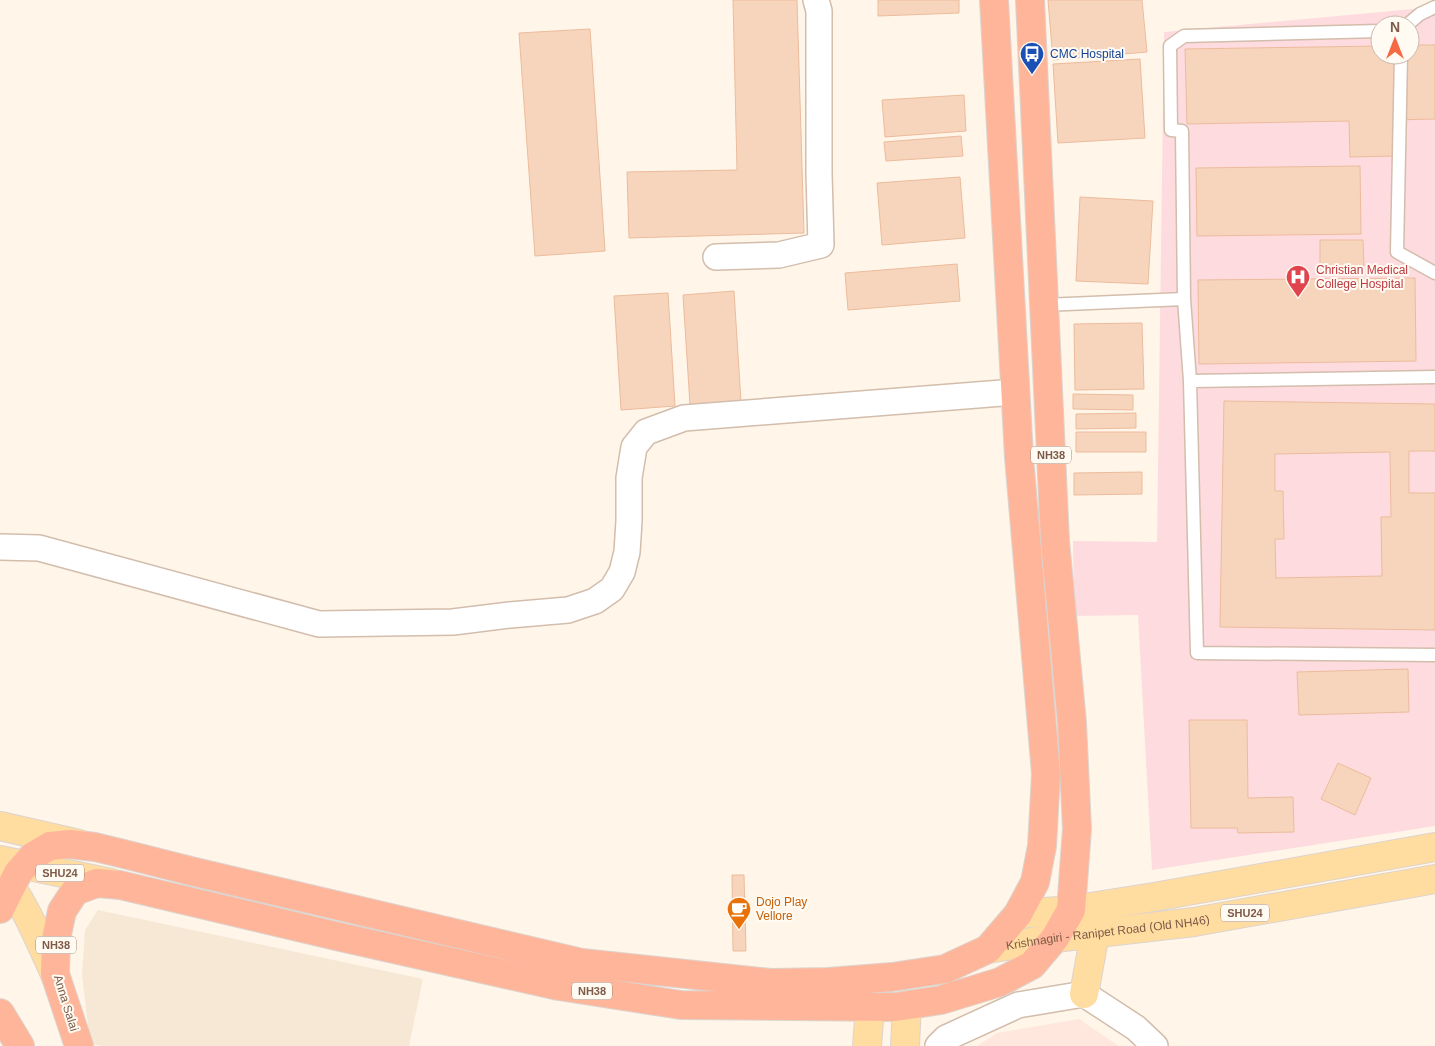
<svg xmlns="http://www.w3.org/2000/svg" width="1435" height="1046" viewBox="0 0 1435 1046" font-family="Arial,sans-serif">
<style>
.residential{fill:#f7e8d6}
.commercial{fill:#ffe7dd}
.medical{fill:#fedbdf;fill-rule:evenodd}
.building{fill:#f7d5bd;stroke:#ecbb9c;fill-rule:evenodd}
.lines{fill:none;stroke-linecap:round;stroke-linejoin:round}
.lane-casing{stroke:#d3bdac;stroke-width:15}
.street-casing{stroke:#d3bdac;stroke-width:28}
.primary-casing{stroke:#ddd4cf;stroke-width:30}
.highway-casing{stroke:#ddd4cf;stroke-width:30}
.lane{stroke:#fff;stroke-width:12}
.street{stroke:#fff;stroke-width:25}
.primary{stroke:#ffdca0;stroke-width:28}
.highway{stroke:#ffb59a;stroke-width:28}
.labels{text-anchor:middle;stroke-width:4;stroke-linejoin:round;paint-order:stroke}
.shield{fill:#fffaf2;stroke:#a58b7b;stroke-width:1}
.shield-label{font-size:11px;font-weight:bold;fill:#7e5b48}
.transit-label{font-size:12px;fill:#164399;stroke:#fffaf2;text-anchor:start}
.health-label{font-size:12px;fill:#be3a42;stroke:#fffaf2;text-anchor:start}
.food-label{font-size:12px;fill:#c56008;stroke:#fffaf2;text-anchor:start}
.street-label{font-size:12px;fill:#7e5b48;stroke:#fffaf2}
</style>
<rect width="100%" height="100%" fill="#fff6e9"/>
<!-- residential -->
<path class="residential" d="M98,910L423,979L409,1046H101L90,1043L82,975L85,930Z"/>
<!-- commercial -->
<path class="commercial" d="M1079,1019L1119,1046H977L997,1033Z"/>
<!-- medical -->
<path class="medical" d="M1435,7V826L1152,870L1138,615L1074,616L1073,541L1157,542L1164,32ZM1380,25H1410V55H1380Z"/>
<!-- building -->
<path class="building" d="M733,0H797L804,233L629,238L627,172L737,170Z
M878,0H959V13L878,16Z
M1048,0H1142L1147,52L1053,60Z
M590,29L605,251L535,256L519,33Z
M1410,45H1435V119L1394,120L1395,156L1350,157L1349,121L1187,124L1185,49L1380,46V55H1410Z
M1140,59L1145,138L1058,143L1053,64Z
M964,95L966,131L885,137L882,100Z
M961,136L963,156L886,161L884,142Z
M1360,166L1361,234L1197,236L1196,168Z
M960,177L965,238L882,245L877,183Z
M1080,197L1153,201L1148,284L1076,281Z
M1320,240H1363L1364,266H1320Z
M957,264L960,301L848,310L845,273Z
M1415,278L1416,361L1199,364L1198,280Z
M734,291L741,402L690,405L683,295Z
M668,293L675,406L621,410L614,296Z
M1142,323L1144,389L1075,390L1074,324Z
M1073,394L1133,395V410L1073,409Z
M1224,401L1435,404V451H1409V493H1435V630L1220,627ZM1390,452L1391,517H1381L1382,576L1276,578L1275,539H1284L1283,491H1275V454Z
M1136,413V428L1076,429V414Z
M1076,432H1146V452H1076Z
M1142,472V494L1074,495V473Z
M1408,669L1409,712L1299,715L1297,672Z
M1189,720H1247L1248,798L1293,797L1294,832L1238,833L1237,828H1191Z
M1338,763L1371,778L1355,815L1321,799Z
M732,875H744L746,951H733Z"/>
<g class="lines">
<defs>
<path id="lane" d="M1407,25L1420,14L1435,7
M1380,31L1184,36L1170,46L1171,130L1182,131L1184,299L1190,381L1197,653L1435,655
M1401,55L1397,252L1435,273
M1044,305L1184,299
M1190,381L1435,377"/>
<path id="street" d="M716,257L779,255L821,245L819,173V11L816,0
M0,547L39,548L319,624L453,622L510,615L568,610L595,601L612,589L622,572L627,552L629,521V478L634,447L646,432L684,418L1015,392
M938,1046L946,1038L1018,1005L1084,994L1136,1028L1155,1046"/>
<g id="primary">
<path d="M0,826L79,844"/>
<path d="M0,860L111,883"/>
<path d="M0,871C24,902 39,939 55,974"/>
<path d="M1018,914L1071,910L1154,897L1435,847"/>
<path id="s1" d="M988,949L1055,938L1194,922L1435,879"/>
<path d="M1084,994L1095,933L1101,918"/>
<path d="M867,1046L870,1007"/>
<path d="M905,1046L907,1005"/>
</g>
<path id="highway" d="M0,909L18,873L33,856L50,846L70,844L95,847L124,854L191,871L582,963L771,983L828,982L892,977L945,969L988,949L1018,914L1035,882L1042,846L1046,774L1019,457L994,0
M0,1013L20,1046
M79,1046L55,974L56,939L62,911L75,891L97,883L120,885L340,937L559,986L681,1005L895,1007L941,1000L1000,982L1032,965L1055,938L1071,910L1077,829L1072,723L1055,541L1030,0"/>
</defs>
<!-- lane casing -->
<use href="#lane" class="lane-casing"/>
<!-- street casing -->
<use href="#street" class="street-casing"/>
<!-- primary casing -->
<use href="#primary" class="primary-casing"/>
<!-- highway casing -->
<use href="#highway" class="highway-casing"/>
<!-- lane -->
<use href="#lane" class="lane"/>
<!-- street -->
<use href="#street" class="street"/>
<!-- primary -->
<use href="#primary" class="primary"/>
<!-- highway -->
<use href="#highway" class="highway"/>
</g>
<!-- icons -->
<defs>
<symbol id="bus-pin" viewBox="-11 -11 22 30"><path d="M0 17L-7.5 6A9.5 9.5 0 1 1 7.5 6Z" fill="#1a4fb4" stroke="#fffaf2"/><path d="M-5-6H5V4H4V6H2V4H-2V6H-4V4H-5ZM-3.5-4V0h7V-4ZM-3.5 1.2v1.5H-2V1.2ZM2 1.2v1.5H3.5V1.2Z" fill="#fff"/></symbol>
<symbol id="hospital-pin" viewBox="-11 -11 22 30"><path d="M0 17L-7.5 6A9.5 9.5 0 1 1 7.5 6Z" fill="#e0444e" stroke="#fffaf2"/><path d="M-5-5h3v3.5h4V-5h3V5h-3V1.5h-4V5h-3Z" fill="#fff"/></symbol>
<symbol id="cafe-pin" viewBox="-11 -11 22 30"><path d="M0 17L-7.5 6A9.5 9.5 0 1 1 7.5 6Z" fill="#e8710a" stroke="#fffaf2"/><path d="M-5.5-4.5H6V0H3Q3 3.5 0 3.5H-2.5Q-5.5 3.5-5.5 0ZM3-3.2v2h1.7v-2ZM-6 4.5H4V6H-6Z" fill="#fff"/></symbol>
</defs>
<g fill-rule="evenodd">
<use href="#bus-pin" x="1018" y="40" width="28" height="38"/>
<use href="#hospital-pin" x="1284" y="263" width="28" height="38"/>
<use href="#cafe-pin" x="725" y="895" width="28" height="38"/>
</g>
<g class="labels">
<!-- shield labels -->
<g class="shield">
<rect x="1031" y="446.5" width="40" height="17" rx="4"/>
<rect x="36" y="864.5" width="48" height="17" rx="4"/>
<rect x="1221" y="904.5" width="48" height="17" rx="4"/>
<rect x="36" y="936.5" width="40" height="17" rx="4"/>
<rect x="572" y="982.5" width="40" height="17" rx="4"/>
</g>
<g class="shield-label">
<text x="1051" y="459">NH38</text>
<text x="60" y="877">SHU24</text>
<text x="1245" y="917">SHU24</text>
<text x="56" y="949">NH38</text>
<text x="592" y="995">NH38</text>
</g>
<!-- transit labels -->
<g class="transit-label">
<text x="1050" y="58">CMC Hospital</text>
</g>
<!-- health labels -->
<g class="health-label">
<text x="1316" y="274">Christian Medical<tspan x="1316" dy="14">College Hospital</tspan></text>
</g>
<!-- food labels -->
<g class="food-label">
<text x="756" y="906">Dojo Play<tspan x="756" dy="14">Vellore</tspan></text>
</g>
<!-- street labels -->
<g class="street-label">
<text dy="4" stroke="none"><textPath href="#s1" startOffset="121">Krishnagiri - Ranipet Road (Old NH46)</textPath></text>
<text transform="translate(66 1003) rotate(73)" y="4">Anna Salai</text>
</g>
</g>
<!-- north arrow -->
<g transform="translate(1395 40)"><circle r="24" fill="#fffaf2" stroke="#cbbaae"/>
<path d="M0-4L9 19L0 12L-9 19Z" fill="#f56a42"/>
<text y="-8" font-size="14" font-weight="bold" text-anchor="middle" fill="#7e5b48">N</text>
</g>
</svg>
